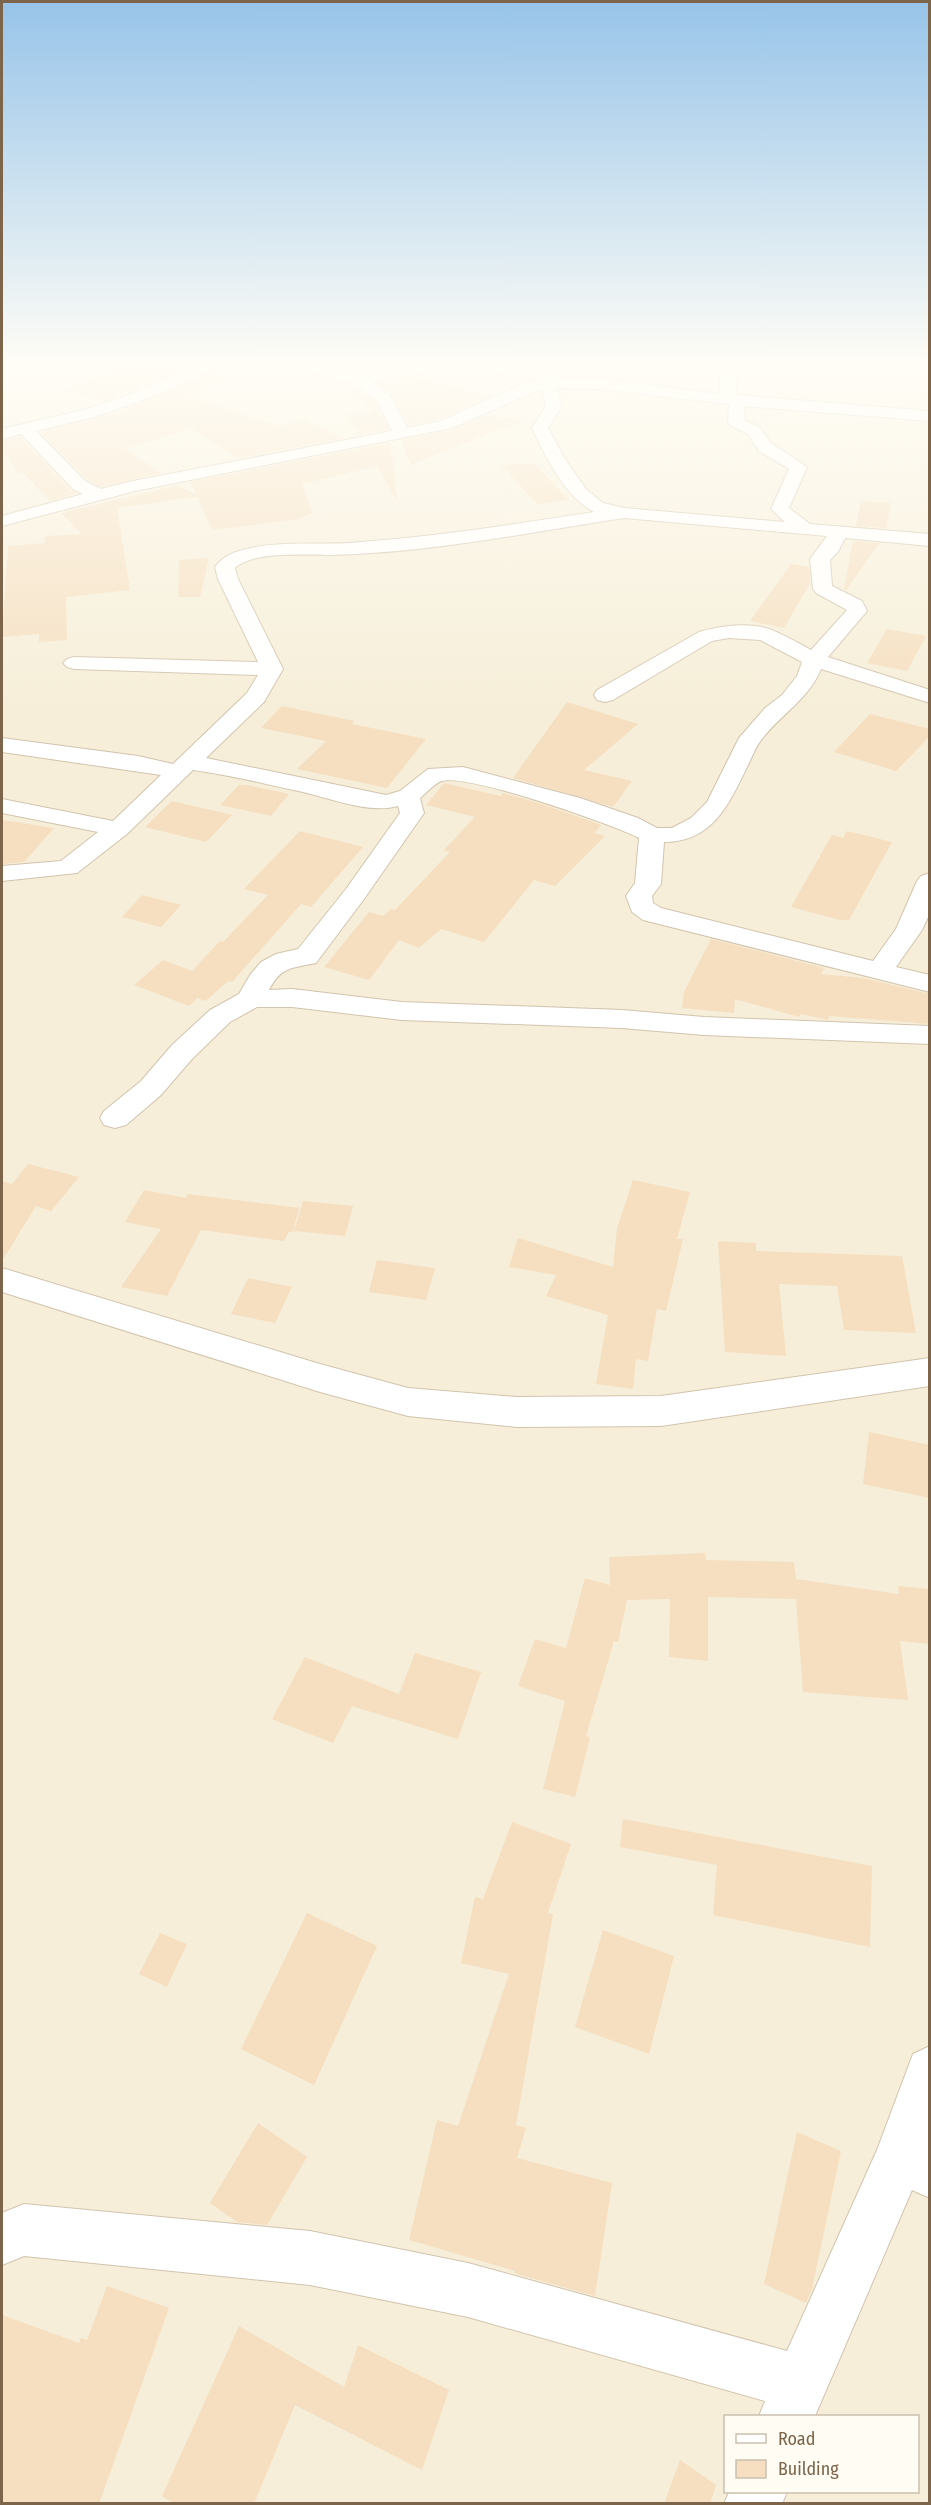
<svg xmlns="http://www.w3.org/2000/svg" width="931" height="2505" viewBox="0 0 931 2505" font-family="'Fira Sans Condensed',sans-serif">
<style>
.residential{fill:#f6eed8;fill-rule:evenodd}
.building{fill:#f5dfc0}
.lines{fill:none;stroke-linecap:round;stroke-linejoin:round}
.street-casing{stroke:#d2c4ae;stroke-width:2}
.street{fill:#fff;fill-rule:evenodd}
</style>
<rect width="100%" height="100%" fill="#fefaeb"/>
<!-- residential -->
<path class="residential" d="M2,363H929V2503L2,2504ZM726,2416H918V2492H726Z"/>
<!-- building -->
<path class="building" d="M132,363H181L191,366L104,401L65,390Z
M212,373L229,378L185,395L280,426L303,420L344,438L239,458L191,428L125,449L161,473L101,487L86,479L40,432L133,409L129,408Z
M416,377L490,396L440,419L408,425L391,393L377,384Z
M351,387L375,402L389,429L359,435L347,415L372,412Z
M487,415L524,421L433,455L411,465L401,440L453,430Z
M20,437L71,491L77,493L50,501L23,473L19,474L2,449V441Z
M390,443L392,460L396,461L393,462L397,501L377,466L302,484L312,513L299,519L212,530L197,497L117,508L130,590L66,597L67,640L39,642V634L2,637L8,546L45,543V536L82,534L61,513L178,485L196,495L190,482Z
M535,464L569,500L537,504L501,465Z
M861,501L891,503L886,528L856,526Z
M853,541L879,543L846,590L844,589Z
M209,558L200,597H178L179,560Z
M791,564L809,567L810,583L784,628L750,621Z
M887,629L926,636L907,671L867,663Z
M567,702L638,724L584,770L632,781L613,807L513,778Z
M282,706L354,721L352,724L426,739L387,788L297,769L326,741L261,728Z
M870,714L930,729V736L896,771L834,752Z
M444,783L501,796L503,793L539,803L601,825L595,833L605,836L555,886L534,880L484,942L441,929L419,948L399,940L369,980L324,967L369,912L383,916L391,909L395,910L450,852L444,850L475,817L426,805Z
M239,785H247L289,794L271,816L220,805Z
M172,801L232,815L206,842L145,827Z
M2,820L54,828L24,862L2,864Z
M300,831L363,847L311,907L301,904L232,982L228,981L206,1001L197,998L189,1006L134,985L163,960L192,971L220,941L223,942L268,895L244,889Z
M847,831L892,842L849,920H840L791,907L832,835L843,838Z
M142,895L181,905L161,927L122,917Z
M711,939L824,968L821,974L863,978L930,994V1024L829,1016L828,1020L801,1014L799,1017L735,999L734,1013L682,1008L684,992Z
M28,1164L79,1177L51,1211L36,1206L2,1261V1181L12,1184Z
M633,1180L690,1192L677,1239H683L666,1311L657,1309L648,1361L636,1359L633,1389L596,1384L608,1315L546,1296L556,1275L509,1267L518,1238L613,1267L617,1228Z
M144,1190L186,1198L188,1194L299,1208L293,1232H289L284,1241L201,1230L167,1296L121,1287L161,1229L125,1222Z
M303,1201L353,1206L345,1236L294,1231Z
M718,1241L756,1243V1251L902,1256L916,1333L844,1330L837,1286L779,1284L786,1356L725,1352Z
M377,1260L435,1268L426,1300L369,1292Z
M248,1278L292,1287L275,1323L231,1314Z
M869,1432L930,1445V1498L863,1484Z
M705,1553L706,1560L794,1562L796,1579L899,1594L898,1586L930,1589V1644L900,1641L908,1700L803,1692L796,1599L708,1597V1661L669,1657L670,1599L627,1600L618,1642L614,1641L586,1736L590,1737L575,1797L543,1789L565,1701L518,1686L535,1639L566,1648L585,1578L610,1585L609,1557Z
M415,1653L481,1672L458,1739L352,1706L333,1743L272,1719L305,1657L399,1694Z
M623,1819L872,1866L870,1947L713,1915L717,1865L620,1847Z
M512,1822L571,1844L548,1913L553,1914L516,2125L526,2128L517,2158L612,2183L595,2296L514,2273L515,2271L409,2240L437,2120L458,2126L509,1974L461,1963L475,1897L483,1899Z
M307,1913L377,1946L314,2085L241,2049Z
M603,1930L674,1956L649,2054L575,2027Z
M160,1933L187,1944L167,1987L139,1974Z
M258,2123L307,2157L267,2225L237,2222L210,2203Z
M797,2132L841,2151L812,2289L806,2303L764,2284Z
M107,2286L169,2308L99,2504H2V2315L79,2343L81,2338L87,2340Z
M239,2326L344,2387L358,2345L449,2390L422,2470L295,2405L254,2504H175L162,2496Z
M680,2460L716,2485L710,2504H664Z"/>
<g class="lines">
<defs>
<path id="street" d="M204,363H225L223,366L138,402L94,417L36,431L85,481L101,489L133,481L392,431L377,400L354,385L287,366L285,363H309L359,377L391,368L434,363L523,366L561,375L563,379H600L720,394V363H736V395L930,411V421L745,406L744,420L760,428L771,443L807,467L789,508L810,524L930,534V546L845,538L838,552L830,560L832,586L862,601L867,611L828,657L930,690V703L821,669C809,699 781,714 762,739C756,746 753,755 749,763C730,802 714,842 664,842L661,884L652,896L653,903L661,908L873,961L896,929L917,881L921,876L930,873V913L922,930L896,967L930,975V992L643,920L632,912L626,896L635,883L639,838C612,824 467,773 442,781C435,783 426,793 420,798L424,813L364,899L316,963C293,968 281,966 269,990L292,989L402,1002L622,1010L704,1017L930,1026V1044L704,1035L622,1028L402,1020L292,1007H257L230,1022L192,1059L161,1095L126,1125L115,1128L104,1125L100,1118L104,1111L141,1081L172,1045L210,1010L239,994L250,975L261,962L276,954L298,949L346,889L400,813L398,806C369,814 332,799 303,792C266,784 230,775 193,770L127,834L77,873L2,881V866L61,861L98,832L2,813V799L113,821L161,775L2,752V738L138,756L173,764L247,693L258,675L74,669L67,667L63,663L67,659L74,657L258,662L218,579L215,567C223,556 234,552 246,549C284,540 323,546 361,542C439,536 516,524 594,512C564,496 546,457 532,428L546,406L541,389L452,428L135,491L2,526V516L83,494L73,489L21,434L2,439V429L83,410L126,396ZM449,371L523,376L541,380L522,384L441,421L407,428L389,394L372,383L392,377ZM556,388L600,389L729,404L728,422L730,425L748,434L759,451L789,469L771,509L785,522L624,508L603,503L586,489L565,459L548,428L562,406ZM624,518L827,536L810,559L813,589L816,593L847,610L811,650C798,643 783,634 769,629C747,622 720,626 699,632L597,690L594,695L597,700L605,702L613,700L712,641L729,638L760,640L802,662L797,676L782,695L765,708L739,738L707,802L691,818L672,828H657L638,818L580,798L463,767L428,769L400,791L386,795L206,758L264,702L283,669L238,579L235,568C253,551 305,555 329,555C428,553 526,533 624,518Z
M2,1268L320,1364L408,1388L517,1397L661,1396L930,1358V1386L661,1426L517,1427L408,1416L320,1392L2,1292Z
M930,2046V2198L912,2190L815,2416H759L765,2401L468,2317L310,2285L24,2256L2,2265V2213L24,2204L310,2231L468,2263L787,2351L877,2150L913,2054Z
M729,2492H787L782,2504H724Z"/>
</defs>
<!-- street casing -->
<use href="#street" class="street-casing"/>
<!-- street -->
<use href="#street" class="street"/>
</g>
<!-- sky -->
<linearGradient id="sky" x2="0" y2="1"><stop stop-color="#97c4e9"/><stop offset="0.51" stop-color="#fffdf6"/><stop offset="1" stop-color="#fffdf6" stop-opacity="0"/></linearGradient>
<rect width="931" height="714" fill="url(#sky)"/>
<!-- border -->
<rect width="931" height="2505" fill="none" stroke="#7c654b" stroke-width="6"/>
<!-- legend -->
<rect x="724" y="2415" width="195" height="78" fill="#fffcf3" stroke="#cbc0b0" stroke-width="1.5"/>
<rect x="736" y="2434" width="30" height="9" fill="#ffffff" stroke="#cbc0b0" stroke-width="1.5"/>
<text x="778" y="2445" font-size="18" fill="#7c654b">Road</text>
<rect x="736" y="2460" width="30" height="18" fill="#f5dfc0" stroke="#cbc0b0" stroke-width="1.5"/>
<text x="778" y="2475" font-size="18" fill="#7c654b">Building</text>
</svg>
